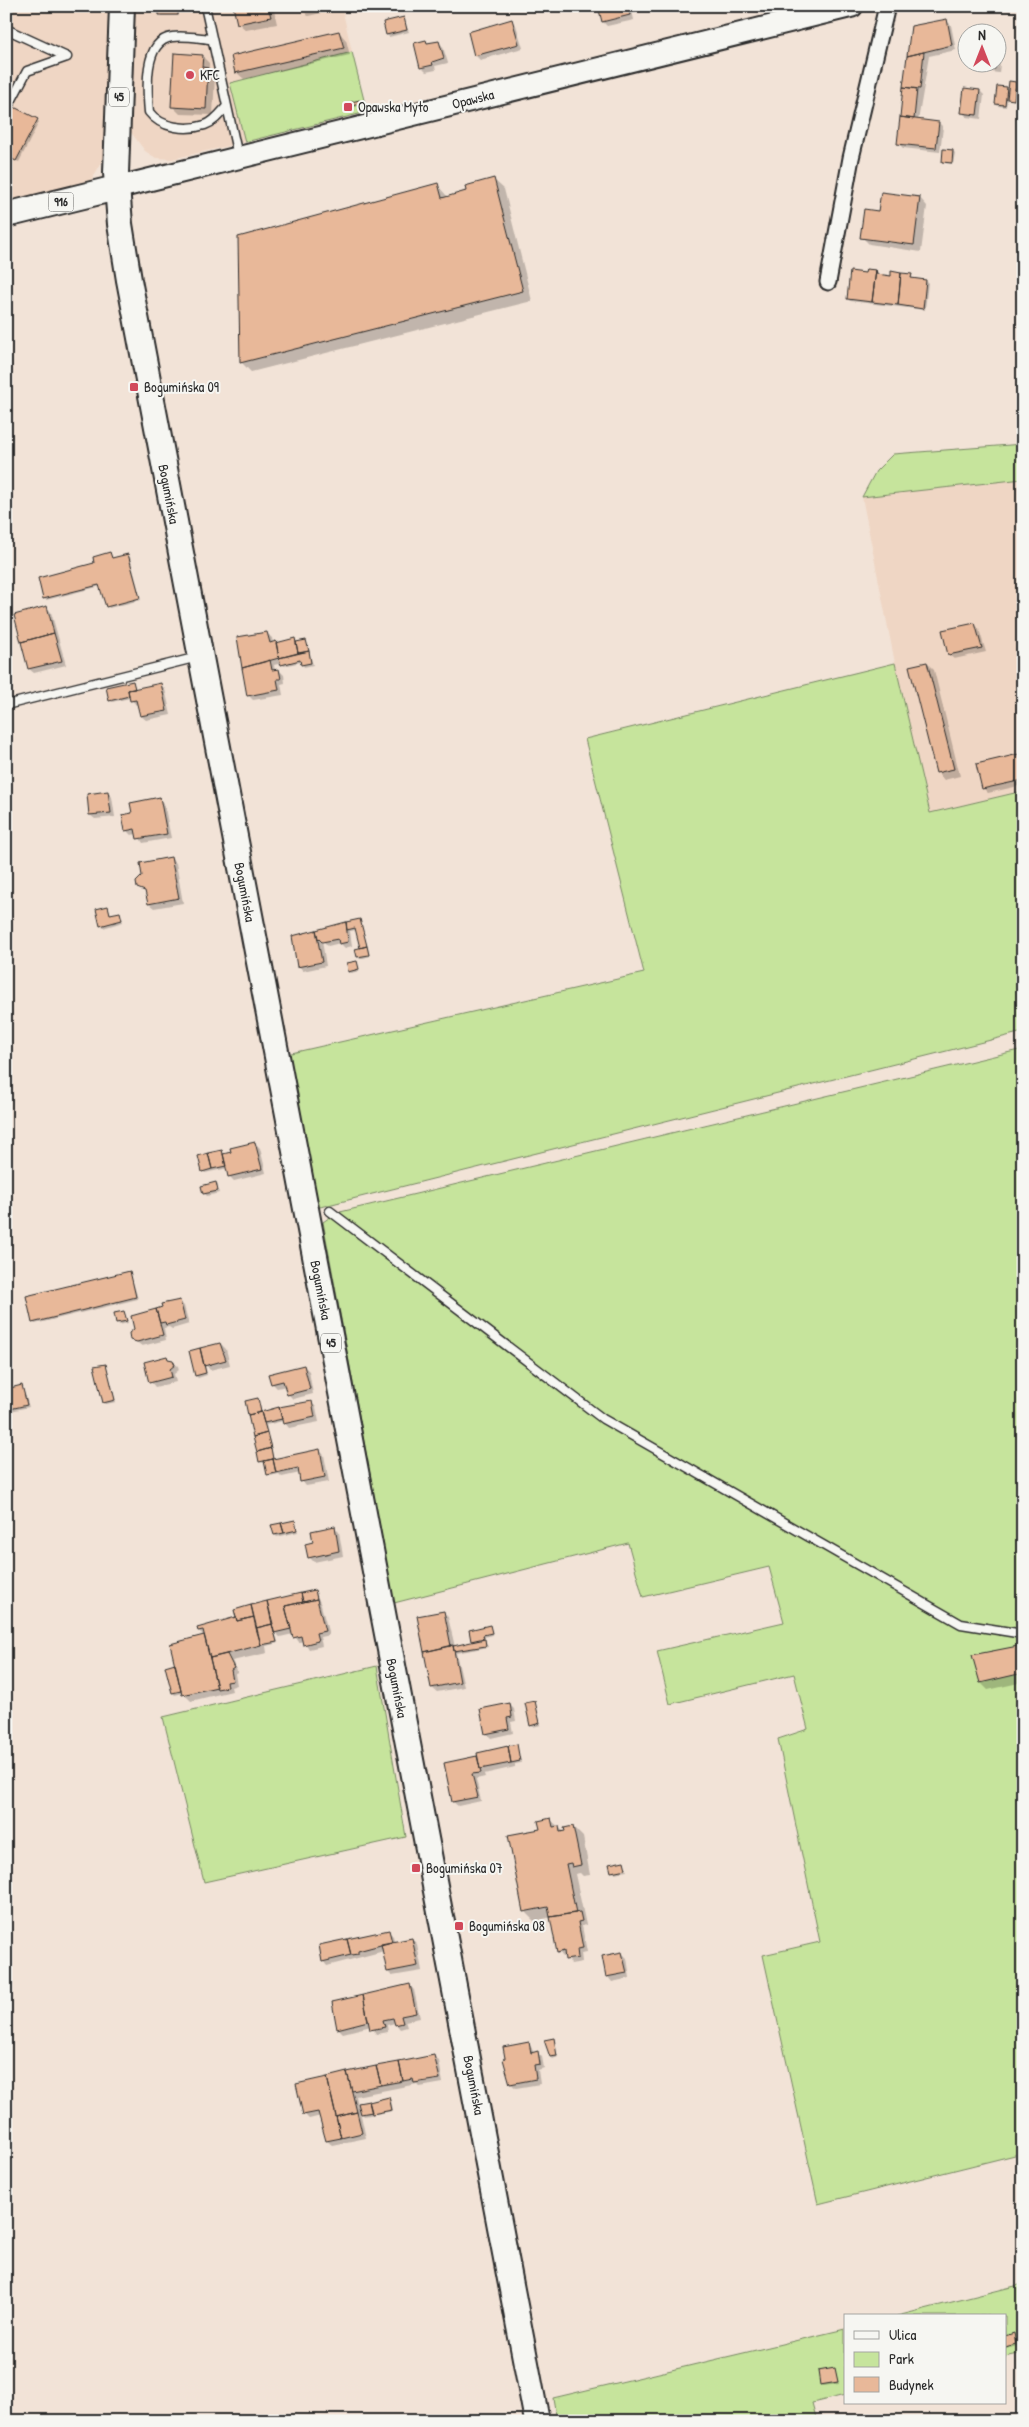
<svg xmlns="http://www.w3.org/2000/svg" width="1029" height="2427" viewBox="0 0 1029 2427" font-family="'Patrick Hand',sans-serif">
<style>
.built{fill:#efd6c4}
.green{fill:#c6e49c;stroke:#788864}
.shadow{fill:#0003}
.building{fill:#e8b899;stroke:#2b2b2b}
.lines{fill:none;stroke-linecap:round;stroke-linejoin:round}
.lane-casing{stroke:#2b2b2b;stroke-width:11}
.street-casing{stroke:#2b2b2b;stroke-width:19}
.secondary-casing{stroke:#2b2b2b;stroke-width:25}
.primary-casing{stroke:#2b2b2b;stroke-width:28}
.lane{stroke:#f6f6f2;stroke-width:8}
.street{stroke:#f6f6f2;stroke-width:15}
.secondary{stroke:#f6f6f2;stroke-width:21}
.primary{stroke:#f6f6f2;stroke-width:24}
.poi-dot{fill:#d1495b;stroke:#f6f6f2;stroke-width:2}
.labels{text-anchor:middle;stroke-width:4;stroke-linejoin:round;paint-order:stroke}
.shield{fill:#f6f6f2;stroke:#686867;stroke-width:1}
.shield-label{font-size:12px;font-weight:bold;fill:#2b2b2b}
.poi-label{font-size:14px;fill:#2b2b2b;stroke:#f6f6f2;text-anchor:start}
.street-label{font-size:14px;fill:#2b2b2b;stroke:#f6f6f2}
</style>
<rect width="100%" height="100%" fill="#f2e3d7"/>
<filter id="ink" filterUnits="userSpaceOnUse"><feTurbulence type="fractalNoise" baseFrequency=".02" numOctaves="2"/><feDisplacementMap in="SourceGraphic" scale="10" xChannelSelector="R" yChannelSelector="G"/><feConvolveMatrix kernelMatrix="1 2 1 2 8 2 1 2 1" color-interpolation-filters="sRGB"/></filter>
<g filter="url(#ink)">
<!-- built -->
<path class="built" d="M6,6L112,7L105,156L90,183L6,203Z
M132,6H349L342,8L352,52L230,83L245,142L172,159L156,158L145,151L130,131Z
M1023,479V791L930,813L895,663L862,497Z"/>
<!-- green -->
<path class="green" d="M352,52L367,112L245,142L230,83Z
M1023,444V479L862,497L876,471L893,454Z
M895,663L930,813L1023,791V1032L316,1208L287,1054L644,973L585,739Z
M1023,1049V2153L818,2204L763,1955L820,1942L778,1739L808,1729L794,1674L670,1704L657,1651L784,1622L769,1567L643,1597L628,1543L394,1603L323,1222L336,1213Z
M377,1666L406,1837L204,1882L163,1717Z
M1023,2284V2353L1005,2357V2316H897Z
M845,2329V2395L812,2403L817,2421H557L553,2398Z"/>
<!-- shadow -->
<path class="shadow" d="M160,6H179V16H162Z
M235,6H273L277,24L246,30L238,23Z
M300,6H339V9L308,16Z
M599,6H631L634,20L607,26L603,22Z
M403,18L409,32L389,37L387,35Z
M946,20L951,25L956,50L929,56L918,121L939,123L943,127L940,152L903,148L898,143L912,27Z
M512,21L516,25L523,48L480,60L476,56L469,33Z
M339,32L346,40L350,55L244,79L236,72Z
M6,37L10,41L8,46L12,51L6,63Z
M426,41L429,44L439,42L443,47L448,63L435,66L436,70L426,72L421,67Z
M996,42L1002,47L999,73L973,70L969,65V62H996Z
M202,56L209,63V70L215,76L213,115L180,114L172,106Z
M1010,83L1023,84V96L1016,95V101L1007,98L1006,107L998,106L996,104L1006,88L1009,90Z
M980,91L984,95L981,119L967,117L963,113Z
M360,101L363,105L355,107L353,105Z
M37,120L39,122L19,162L6,156Z
M953,151L955,153L953,164L945,163L943,161Z
M494,180L504,189L532,301L251,372L241,362L437,185L448,197Z
M920,198L927,206L921,252L869,244L862,237L879,213Z
M867,270L877,271L879,275H911L913,280L926,281L928,283L925,310L850,301L848,299L867,274Z
M110,554L113,559L128,555L130,557L141,600L109,608L101,586L46,600L44,598Z
M46,607L51,612L66,665L34,673L29,669L15,616Z
M975,624L979,629L986,652L954,659L949,655Z
M267,633L272,638L273,643L277,644L294,640L297,643L306,641L313,665L304,667L301,662L284,666L282,663L274,665L275,671L279,670L284,675L285,683L281,684L283,695L253,700L249,696Z
M927,663L934,670L960,776L944,780L937,772Z
M133,682L136,690L160,684L165,689L171,715L146,720L141,716L139,704L136,705L130,698L112,702L110,700Z
M1023,754V785L988,793L983,788Z
M108,792L112,797L115,817L95,819L90,815Z
M159,798L164,803L171,838L143,843L137,834L131,835L126,830L133,814Z
M171,858L176,863L183,903L154,908L149,904L147,893L139,887Z
M108,907L111,915L119,913L123,922L103,928L97,910Z
M360,920L370,956L360,959L358,957L361,949L357,930L350,931L352,946L345,948L340,943L328,946L322,940L326,966L303,971L299,966L293,936Z
M357,963L360,971L351,973L349,971Z
M255,1143L260,1148L266,1173L234,1181L229,1176L228,1168L205,1173L203,1171L222,1151L224,1155Z
M216,1183L219,1193L207,1196L205,1194Z
M130,1272L138,1299L35,1324L33,1322Z
M179,1301L184,1306L189,1324L172,1329L169,1327L164,1328L166,1340L142,1346L132,1339L135,1330L132,1316L163,1308Z
M124,1312L128,1323L119,1325L115,1314Z
M221,1344L226,1349L230,1365L210,1370L205,1364L207,1375L198,1378L196,1376L201,1349Z
M167,1358L178,1366L179,1370L174,1374L176,1382L155,1387L151,1382Z
M105,1365L116,1402L106,1404L104,1402Z
M304,1366L309,1371L313,1394L293,1399L288,1394L286,1386L277,1388L272,1383Z
M22,1386L29,1407L6,1412V1390Z
M258,1400L262,1413L311,1402L316,1407L319,1422L289,1428L283,1421L266,1425L274,1460L319,1450L324,1455L329,1482L306,1486L302,1481L300,1473L282,1477L279,1474L270,1476L268,1474L266,1463L260,1462Z
M294,1521L298,1532L277,1537L275,1535Z
M334,1527L339,1532L343,1556L314,1562L309,1557L315,1543Z
M315,1591L321,1605L329,1635L320,1637L322,1646L309,1649L304,1641L299,1642L293,1634L280,1637L275,1632L278,1643L266,1646L267,1653L232,1661L238,1673L235,1674L237,1685L231,1687L232,1691L191,1701L183,1693L175,1695L173,1693L166,1666L177,1667L172,1644L205,1637L199,1631Z
M443,1612L448,1617L455,1647L474,1643L472,1641L490,1627L493,1635L484,1637L488,1647L456,1653L464,1687L437,1692L432,1688Z
M1023,1646V1682L988,1690L981,1683L974,1656Z
M535,1703L541,1725L533,1727L531,1725Z
M509,1704L514,1709L516,1721L511,1722L513,1733L491,1738L486,1733Z
M516,1745L521,1763L515,1764V1767L484,1774L485,1777L476,1779L481,1801L458,1806L453,1802L446,1764L479,1757Z
M551,1820L564,1832L573,1827L583,1837L590,1875L583,1876L580,1873L575,1874L586,1925L582,1926L587,1952L581,1953L582,1962L571,1964L566,1956L563,1957L559,1952L552,1917L534,1921L524,1911L541,1830Z
M624,1863L627,1871L614,1873L612,1871Z
M388,1931L393,1936L395,1943L412,1939L417,1944L422,1971L392,1976L388,1972L384,1951L327,1966L323,1961Z
M622,1953L627,1958L630,1978L612,1982L608,1977L604,1957Z
M410,1986L414,1990L420,2018L405,2021L407,2027L400,2029L395,2023L387,2025L388,2032L376,2034L371,2026L343,2033L338,2028L333,2003Z
M553,2040L558,2057L553,2059L551,2057Z
M529,2043L534,2053H537L542,2057L544,2068L538,2070L540,2084L516,2088L511,2084Z
M434,2056L439,2061L443,2083L420,2087L417,2084L356,2096L358,2105L389,2098L391,2100L393,2111L364,2116L360,2111L366,2138L332,2145L327,2141L321,2116L309,2119L304,2114L347,2073Z
M1013,2335L1018,2346L1005,2349V2337Z
M835,2369L839,2384L823,2386L821,2384Z"/>
<!-- building -->
<path class="building" d="M159,6H178V15H159Z
M233,6H268L271,17L237,24Z
M598,6H628L630,15L602,22Z
M404,17L407,30L386,35L383,22Z
M512,19L519,44L474,56L468,32Z
M947,19L952,45L907,56L911,26Z
M1023,30V60L1019,59Z
M339,31L344,48L235,73L231,56Z
M426,40L427,43L439,41L444,58L432,62L433,65L420,68L414,43Z
M924,52L920,89L903,87L907,56Z
M174,53L203,55L202,67L208,68L206,109L171,107Z
M968,62H996L995,69L967,65Z
M1009,81L1016,82L1014,100L1007,99Z
M1016,82L1023,83V95L1015,94Z
M997,86L1007,87L1005,105L995,104Z
M903,87L917,89L914,119L900,117Z
M964,88L980,90L977,115L961,113Z
M360,100L361,103L352,106L351,102Z
M6,103L38,119L16,161L6,156Z
M900,117L939,122L936,148L897,144Z
M943,149L953,150L952,163L942,162Z
M494,178L523,291L240,363L238,237L438,183L442,198L466,191L465,186Z
M881,192L920,197L914,245L860,238L864,209L878,211Z
M866,269L876,270L872,302L847,299L850,271L865,273Z
M876,270L877,274L891,276V271L901,273L898,305L872,302Z
M901,273L912,274L911,278L926,280L923,309L898,305Z
M110,552L112,558L128,554L140,598L106,607L99,585L43,599L38,578L94,563L93,557Z
M47,606L54,633L21,642L14,615Z
M975,623L982,648L948,655L942,630Z
M267,632L270,643L276,641L279,658L242,668L237,637Z
M54,633L62,661L28,669L21,642Z
M295,638L298,653L279,658L276,643Z
M306,640L309,651L298,653L296,642Z
M309,651L311,663L301,665L300,660L281,665L279,658Z
M270,660L272,670L279,669L281,679H277L279,690L247,696L242,668Z
M927,662L954,769L936,773L909,666Z
M133,681L135,689L128,690L129,696L109,701L106,687Z
M161,683L167,711L140,716L136,700L130,701L128,690Z
M1023,753V780L982,789L976,764Z
M108,791L111,813L89,815L87,794Z
M160,797L167,834L137,839L135,829L125,831L122,815L132,813L130,803Z
M171,857L179,898L148,904L145,891L137,888L136,882L142,876L140,863Z
M108,906L110,914L120,912L122,920L100,926L96,909Z
M360,919L367,946L360,948L355,928L347,930L346,922Z
M346,922L348,942L339,944L338,939L322,942L318,938L316,930Z
M316,930L322,962L297,967L292,936Z
M367,946L369,955L357,957L355,949Z
M357,961L359,969L348,972L347,963Z
M255,1142L262,1169L228,1177L223,1154L231,1152L230,1148Z
M222,1150L226,1166L212,1169L208,1153Z
M208,1153L212,1169L202,1172L198,1156Z
M216,1182L218,1191L203,1194L201,1186Z
M130,1271L136,1297L32,1323L26,1296Z
M180,1300L185,1320L166,1325L165,1322L160,1323L156,1309L162,1307L161,1304Z
M156,1309L163,1335L137,1342L130,1340L129,1333L134,1329L131,1316Z
M124,1311L127,1321L116,1323L114,1313Z
M220,1343L226,1360L204,1366L200,1348Z
M200,1348L206,1373L195,1376L189,1351Z
M167,1356L168,1359L173,1360L175,1365L170,1369L172,1377L149,1383L144,1362Z
M106,1364L115,1400L103,1403L94,1366Z
M304,1365L310,1389L287,1395L283,1381L271,1384L268,1374Z
M22,1385L27,1405L6,1410V1389Z
M258,1398L261,1412L248,1415L245,1401Z
M312,1401L315,1417L283,1424L279,1407Z
M279,1407L282,1419L264,1423L261,1412Z
M261,1412L267,1433L253,1437L248,1415Z
M267,1433L271,1448L257,1452L253,1437Z
M271,1448L273,1459L259,1462L257,1452Z
M320,1449L325,1477L300,1482L298,1468L276,1473L273,1459Z
M273,1459L276,1473L267,1475L264,1461Z
M295,1520L297,1530L284,1533L281,1523Z
M281,1523L284,1533L274,1535L271,1525Z
M335,1526L339,1551L308,1558L305,1544L313,1542L311,1531Z
M315,1590L317,1599L303,1602L301,1593Z
M301,1593L303,1602L285,1606L291,1629L274,1633L267,1601Z
M317,1599L325,1631L316,1633L318,1641L303,1645L301,1636L293,1638L285,1606Z
M267,1601L273,1624L256,1628L251,1605Z
M251,1605L254,1617L237,1621L234,1610Z
M444,1611L451,1646L424,1652L417,1616Z
M236,1617L237,1621L254,1617L261,1645L210,1658L203,1630L198,1631L197,1628Z
M272,1624L277,1642L261,1645L256,1628Z
M490,1625L492,1633L483,1635L484,1638L471,1641L469,1630Z
M204,1635L217,1687L182,1695L170,1644Z
M485,1639L486,1646L454,1651L453,1646Z
M453,1645L460,1682L431,1688L424,1652Z
M1023,1645V1673L980,1683L972,1655Z
M227,1654L234,1668L231,1670L233,1681L227,1682L228,1687L217,1689L210,1658Z
M175,1663L181,1691L172,1693L165,1666Z
M535,1701L540,1723L530,1726L525,1703Z
M510,1703L512,1717L507,1718L509,1729L485,1734L480,1709Z
M517,1744L520,1761L511,1763L508,1746Z
M508,1746L511,1763L480,1769L477,1753Z
M477,1756L481,1773L472,1774L478,1797L452,1802L444,1763Z
M551,1818L553,1827L559,1826L560,1832L565,1831L564,1828L573,1826L581,1865L572,1867L571,1863L566,1864L576,1913L550,1917L548,1907L523,1912L508,1835L540,1829L538,1821Z
M624,1861L626,1869L611,1872L609,1864Z
M580,1912L582,1921L578,1922L583,1948L577,1949L578,1958L565,1960L564,1951L557,1953L550,1917Z
M389,1930L392,1942L358,1951V1954L351,1955L347,1939Z
M412,1938L418,1966L387,1972L381,1944Z
M347,1939L351,1955L322,1962L319,1945Z
M622,1952L627,1973L606,1977L602,1956Z
M410,1984L416,2013L401,2016L403,2023L395,2025L393,2018L383,2020L385,2027L370,2030L363,1995Z
M363,1995L368,2021L337,2029L332,2002Z
M554,2038L557,2056L550,2057L544,2040Z
M529,2042L531,2053L538,2051L540,2064L534,2065L536,2079L510,2084L503,2059L505,2058L503,2047Z
M434,2055L440,2079L414,2083L413,2079L403,2081L399,2062Z
M399,2062L403,2081L381,2085L376,2066Z
M376,2066L381,2085L352,2091L347,2072Z
M347,2072L357,2112L336,2117L327,2077Z
M327,2077L341,2138L326,2141L318,2112L303,2115L296,2084Z
M389,2097L392,2110L372,2114L369,2102Z
M369,2101L372,2112L361,2114L358,2103Z
M357,2112L362,2133L341,2138L336,2117Z
M1014,2333L1016,2344L1005,2347V2336Z
M835,2368L838,2382L820,2385L818,2371Z"/>
<g class="lines">
<defs>
<path id="lane" d="M205,6L238,156
M6,29L67,57
M211,39C199,38 184,35 172,37C143,41 147,90 149,112C161,128 186,131 205,125C214,122 220,114 226,107
M6,111L27,71L67,57
M6,705L198,657
M330,1211L603,1419L961,1624L1023,1634"/>
<path id="street" d="M828,282L851,158L887,6"/>
<path id="secondary" d="M116,188L852,6"/>
<path id="primary" d="M122,6L116,173L120,224L129,280L537,2421
M6,215L116,188"/>
</defs>
<!-- lane casing -->
<use href="#lane" class="lane-casing"/>
<!-- street casing -->
<use href="#street" class="street-casing"/>
<!-- secondary casing -->
<use href="#secondary" class="secondary-casing"/>
<!-- primary casing -->
<use href="#primary" class="primary-casing"/>
<!-- lane -->
<use href="#lane" class="lane"/>
<!-- street -->
<use href="#street" class="street"/>
<!-- secondary -->
<use href="#secondary" class="secondary"/>
<!-- primary -->
<use href="#primary" class="primary"/>
</g>
</g>
<!-- markers -->
<g class="poi-dot">
<circle cx="190" cy="75" r="5"/>
<rect x="343" y="102" width="10" height="10" rx="2.5"/>
<rect x="129" y="382" width="10" height="10" rx="2.5"/>
<rect x="411" y="1863" width="10" height="10" rx="2.5"/>
<rect x="454" y="1921" width="10" height="10" rx="2.5"/>
</g>
<g class="labels">
<!-- shield labels -->
<g class="shield">
<rect x="109" y="87.5" width="20" height="19" rx="4"/>
<rect x="48.5" y="192.5" width="25" height="19" rx="4"/>
<rect x="321" y="1333.5" width="20" height="19" rx="4"/>
</g>
<g class="shield-label">
<text x="119" y="101">45</text>
<text x="61" y="206">916</text>
<text x="331" y="1347">45</text>
</g>
<!-- poi labels -->
<g class="poi-label">
<text x="200" y="80">KFC</text>
<text x="358" y="112">Opawska Myto</text>
<text x="144" y="392">Bogumińska 09</text>
<text x="426" y="1873">Bogumińska 07</text>
<text x="469" y="1931">Bogumińska 08</text>
</g>
<!-- street labels -->
<g class="street-label">
<text transform="translate(473 99) rotate(-14)" y="5">Opawska</text>
<text transform="translate(169 494) rotate(79)" y="5">Bogumińska</text>
<text transform="translate(245 892) rotate(79)" y="5">Bogumińska</text>
<text transform="translate(321 1290) rotate(79)" y="5">Bogumińska</text>
<text transform="translate(397 1688) rotate(79)" y="5">Bogumińska</text>
<text transform="translate(474 2085) rotate(79)" y="5">Bogumińska</text>
</g>
</g>
<!-- margin -->
<rect width="1029" height="2427" fill="none" stroke="#f6f6f2" stroke-width="25"/>
<rect x="12" y="12" width="1004" height="2402" fill="none" stroke="#2b2b2b" stroke-width="2" filter="url(#ink)"/>
<!-- legend -->
<rect x="844" y="2314" width="162" height="90" fill="#f6f6f2" stroke="#a5a5a2"/>
<rect x="854" y="2331" width="25" height="8" fill="#f6f6f2" stroke="#a5a5a2"/>
<text x="889" y="2340" font-size="15" fill="#2b2b2b">Ulica</text>
<rect x="854" y="2352" width="25" height="15" fill="#c6e49c" stroke="#a5a5a2"/>
<text x="889" y="2364" font-size="15" fill="#2b2b2b">Park</text>
<rect x="854" y="2377" width="25" height="15" fill="#e8b899" stroke="#a5a5a2"/>
<text x="889" y="2390" font-size="15" fill="#2b2b2b">Budynek</text>
<!-- north arrow -->
<g transform="translate(982 48)"><circle r="24" fill="#f6f6f2" stroke="#a5a5a2"/>
<path d="M0-4L9 19L0 12L-9 19Z" fill="#d1495b"/>
<text y="-8" font-size="14" font-weight="bold" text-anchor="middle" fill="#2b2b2b">N</text>
</g>
</svg>
